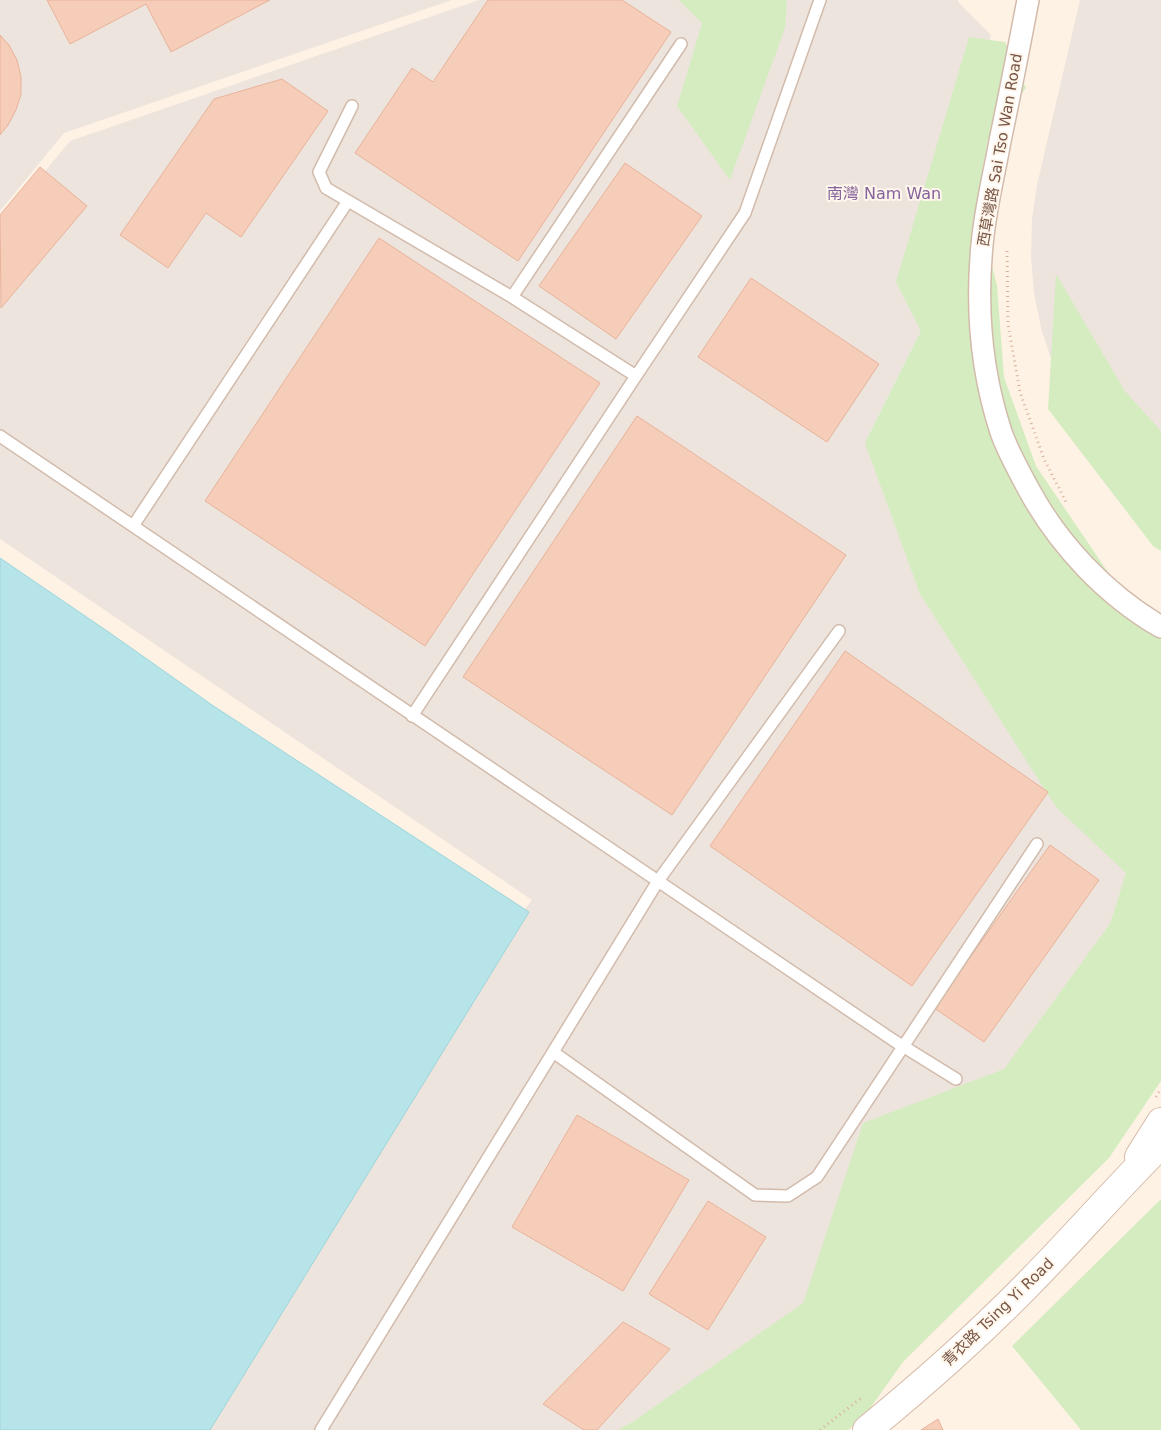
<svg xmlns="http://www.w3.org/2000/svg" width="1161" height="1430" viewBox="0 0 1161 1430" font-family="'DejaVu Sans','Noto Sans TC',sans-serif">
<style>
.industrial{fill:#ede4de}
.green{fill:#d5ecc1}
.water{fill:#b7e4e9;stroke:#9cd5db}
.building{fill:#f5cdb9;stroke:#e9b299}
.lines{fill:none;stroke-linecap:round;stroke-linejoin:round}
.service-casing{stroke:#d2bbab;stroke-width:14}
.minor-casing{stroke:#d2bbab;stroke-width:24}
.secondary-casing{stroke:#d5baa9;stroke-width:30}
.path{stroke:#dab19c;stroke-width:3;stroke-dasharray:1 4;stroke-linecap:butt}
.service{stroke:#fff;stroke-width:11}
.minor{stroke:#fff;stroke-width:21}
.secondary{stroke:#fff;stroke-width:28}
.labels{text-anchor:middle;stroke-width:4;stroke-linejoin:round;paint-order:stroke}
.street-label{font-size:15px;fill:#785647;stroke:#fff6eb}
.neighbourhood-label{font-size:16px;fill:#85639c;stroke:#fff6eb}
</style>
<rect width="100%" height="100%" fill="#fef2e4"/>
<!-- industrial -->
<path class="industrial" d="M0,0H452L64,133L0,211Z
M479,0H958V2L991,35L971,146L952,266L1022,520L1161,642V1049L781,1430H198L525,909L532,900L0,539V226L70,141Z
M1080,0H1161V510L1052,362L1041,328L1034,293L1031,257L1032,220L1037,185Z"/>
<!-- green -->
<path class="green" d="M679,0H787L785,28L730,180L677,106L702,23Z
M969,37L1005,42L1026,88L988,139L976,206L997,285L1004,377L1036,466L1141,621L1161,631V1081L1109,1158L903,1362L864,1417L848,1430H618L634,1421L803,1303L863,1123L1004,1069L1110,924L1126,873L1056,807L920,594L865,443L921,331L896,282Z
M1056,274L1125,391L1161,431V551L1153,546L1048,409Z
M1161,1199V1430H1081L1012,1346Z"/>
<!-- water -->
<path class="water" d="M0,558L110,633L212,705L529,912L210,1430H0Z"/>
<!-- building -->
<path class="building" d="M47,0H270L171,52L146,4L70,44Z
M488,0H622L671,32L518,261L355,153L412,68L433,82Z
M0,35L9,45L17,60L21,77V94L16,110L8,125L0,135Z
M282,79L328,111L241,237L206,213L168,268L120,235L214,99Z
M625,163L702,216L616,339L539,286Z
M40,167L87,206L1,308L0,215Z
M379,238L600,383L425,646L205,501Z
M751,278L879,364L827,442L698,357Z
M637,416L846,555L672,815L463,677Z
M845,651L1048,792L912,986L710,846Z
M1050,845L1099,880L984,1042L934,1008Z
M577,1115L689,1180L623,1291L512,1227Z
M708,1201L766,1237L708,1330L649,1294Z
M623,1322L670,1349L597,1430H584L543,1404Z
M938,1419L943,1430H921Z"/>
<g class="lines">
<defs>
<path id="service" d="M352,106L319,172L326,188L512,297L636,376
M512,297L681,44
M0,436L893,1040L956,1079
M133,526L348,201
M412,716L636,376L745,213L820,0
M553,1052L755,1195L788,1196L817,1177L1037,844
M321,1430L658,881L839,631"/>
<path id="minor" d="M1028,0C1019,47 1010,94 1000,141C994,175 985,210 982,245C976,308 981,371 1001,432C1008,452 1019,471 1029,490C1059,545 1106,595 1161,627"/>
<path id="secondary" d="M1139,1157L1161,1122
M867,1430C912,1393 956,1355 998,1314C1055,1260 1106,1199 1161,1144"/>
</defs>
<!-- service casing -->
<use href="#service" class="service-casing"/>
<!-- minor casing -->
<use href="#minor" class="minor-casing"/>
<!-- secondary casing -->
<use href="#secondary" class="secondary-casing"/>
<!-- path -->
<path class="path" d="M1007,251L1008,324L1020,392L1044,459L1067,504
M1156,1097L1161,1089
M820,1430L861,1398"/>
<!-- service -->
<use href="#service" class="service"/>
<!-- minor -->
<use href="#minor" class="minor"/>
<!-- secondary -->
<use href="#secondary" class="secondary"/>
</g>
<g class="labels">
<!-- street labels -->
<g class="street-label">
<text transform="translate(1000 150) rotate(-80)" y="5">西草灣路 Sai Tso Wan Road</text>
<text transform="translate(998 1312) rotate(-44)" y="5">青衣路 Tsing Yi Road</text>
</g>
<!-- neighbourhood labels -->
<g class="neighbourhood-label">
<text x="884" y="199">南灣 Nam Wan</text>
</g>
</g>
</svg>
